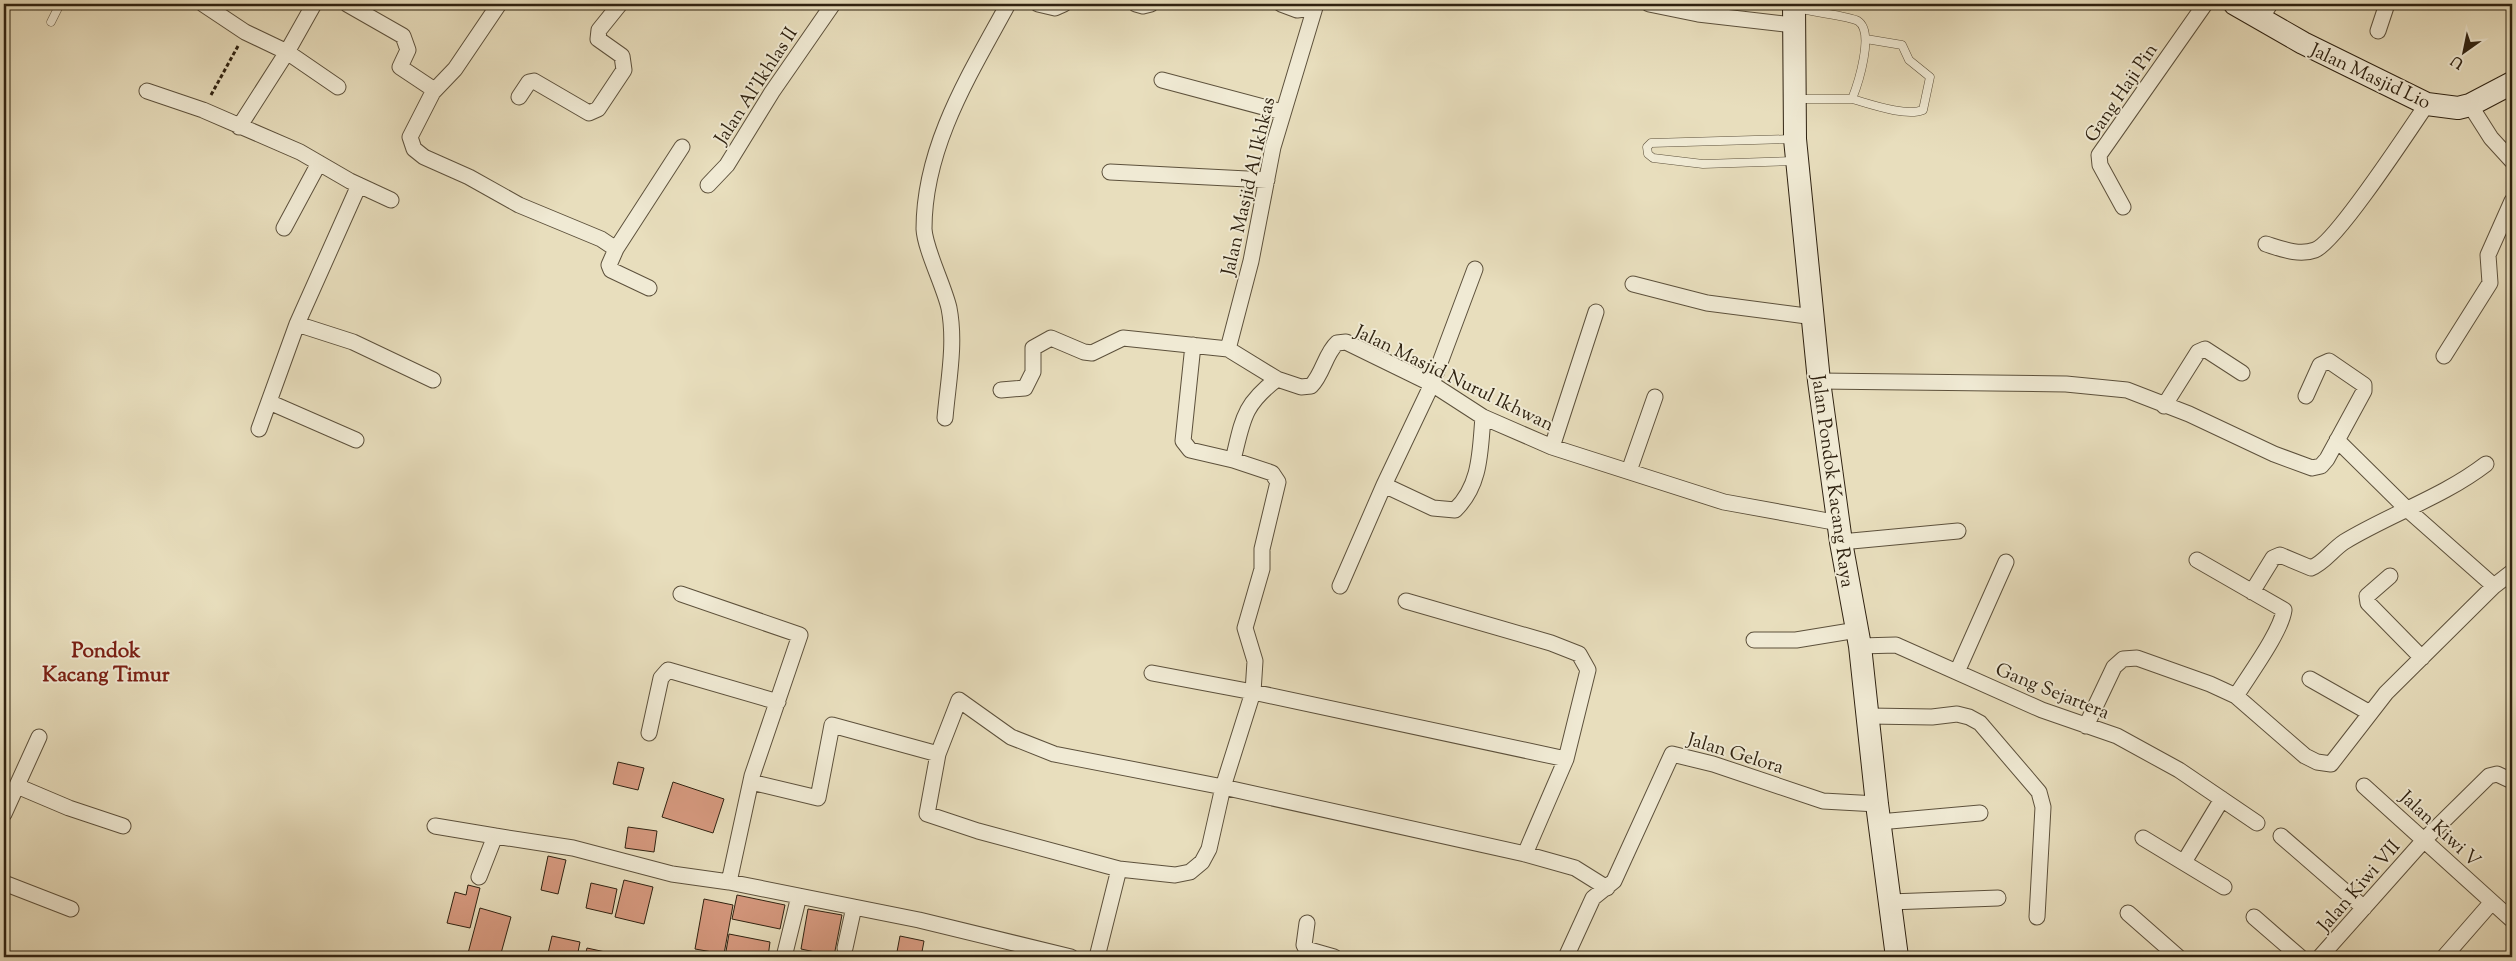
<svg xmlns="http://www.w3.org/2000/svg" width="2516" height="961" viewBox="0 0 2516 961" font-family="'Sorts Mill Goudy',serif">
<style>
.building{fill:#d79a80;stroke:#2f2211}
.lines{fill:none;stroke-linecap:round;stroke-linejoin:round}
.lane-casing{stroke:#5d513c;stroke-width:9}
.street-casing{stroke:#5d513c;stroke-width:17}
.secondary-casing{stroke:#2f2211;stroke-width:24}
.path{stroke:#2f2211;stroke-width:3;stroke-dasharray:4 2.5;stroke-linecap:butt}
.lane{stroke:#f0ead4;stroke-width:8}
.street{stroke:#f0ead4;stroke-width:15}
.secondary{stroke:#f0ead4;stroke-width:22}
.labels{text-anchor:middle;stroke-width:4;stroke-linejoin:round;paint-order:stroke}
.street-label{font-size:19px;fill:#2f2211;stroke:#f0ead4}
.quarter-label{font-size:21px;font-weight:bold;fill:#7a1f14;stroke:#f0ead4}
</style>
<rect width="100%" height="100%" fill="#e8debd"/>
<filter id="stains"><feTurbulence type="fractalNoise" baseFrequency=".004" numOctaves="4"/><feColorMatrix values="0 0 0 0 .2 0 0 0 0 .09 0 0 0 0 .02 0 0 0 .5 -.17"/></filter>
<radialGradient id="worn" r=".72"><stop offset=".6" stop-color="#630" stop-opacity="0"/><stop offset="1" stop-color="#630" stop-opacity=".3"/></radialGradient>
<!-- building -->
<path class="building" d="M618,762L644,768L638,790L613,784Z
M673,782L724,799L713,833L662,817Z
M628,827L657,831L654,852L625,848Z
M548,856L566,860L558,894L541,890Z
M624,880L653,887L644,924L615,917Z
M591,883L617,889L612,914L586,908Z
M468,885L480,888L470,928L447,923L455,892L466,895Z
M737,895L785,905L780,929L732,919Z
M704,899L733,905L724,954L695,949Z
M480,908L511,917L500,957H467Z
M808,909L842,915L834,956L801,949Z
M729,934L770,942L768,957H725Z
M552,936L580,942L577,957H547Z
M900,936L924,941L921,957H896Z
M587,948L619,955L618,957H585Z
M979,952L1007,957H978Z"/>
<g class="lines">
<defs>
<path id="lane" d="M51,22L60,4
M1797,99H1852C1858,84 1875,32 1858,21C1847,15 1813,13 1798,8
M1852,99C1870,104 1906,117 1923,110L1930,77L1909,60L1902,45L1866,39
M1792,139L1651,143L1647,147L1648,154L1653,158L1703,164L1795,161"/>
<path id="street" d="M203,4L245,32L287,52L338,87
M347,4L403,36L408,50L400,67L430,87L433,92L410,137L414,149L424,157L469,177L519,205L601,239L616,249L609,265L611,270L649,288
M1038,4L1055,8L1064,4
M1136,4L1143,6L1151,4
M1281,4L1297,10L1313,8
M1649,4L1698,14L1793,25
M2261,19L2270,4
M2378,31L2387,4
M1162,80L1282,112
M147,91L203,110L300,152L350,181L391,200
M433,92L455,69L499,4
M519,97L529,82L534,81L589,113L598,109L624,70L622,56L598,39L599,30L620,4
M2470,105L2491,138L2512,161
M239,127L287,52L314,4
M1110,172L1267,180
M708,185L727,165L772,92L833,4
M2123,207L2100,165L2099,155L2205,4
M284,228L319,163
M2266,244C2282,249 2299,256 2315,250C2336,242 2410,129 2427,104
M616,249L682,147
M1633,284L1707,303L1814,317
M297,324L353,342L433,380
M1193,345L1183,441L1190,450L1233,460L1272,473L1278,482L1262,549V569L1245,628L1255,661L1253,692L1223,787L1209,849L1202,862L1190,872L1175,875L1119,869L978,831L927,814L938,754L959,700L1011,737L1054,754L1223,787L1525,854L1575,868L1607,888
M1228,349L1251,261L1273,147L1316,4
M2444,356L2490,283L2488,255L2512,201
M1819,381L2066,384L2127,390L2189,414L2274,454L2312,468L2321,466L2327,459L2364,391V385L2329,361L2320,365L2306,396
M1001,390L1025,388L1033,372V348L1051,338L1084,352L1092,353L1123,338L1228,349L1277,379L1301,387L1311,386C1323,374 1325,354 1337,343L1346,342L1432,384L1483,417L1552,447L1724,502L1839,523
M269,402L356,440
M2164,406L2198,352L2205,349L2242,373
M945,418C948,382 956,344 949,308C944,286 925,249 924,229C924,146 970,74 1008,4
M259,429L297,324L359,185
M2337,440L2408,510L2494,586
M1552,447L1596,312
M1233,460C1243,419 1243,405 1277,379
M1629,471L1655,397
M1384,485L1433,508L1455,510C1481,485 1480,451 1483,417
M1841,542L1958,531
M2197,560L2284,610C2281,632 2249,675 2236,696
M2390,576L2367,596L2368,603L2422,658
M1340,586L1384,485L1432,384L1475,269
M2252,592L2273,558L2280,555L2311,568C2324,563 2332,550 2344,542C2390,514 2443,497 2486,464
M681,594L800,635L752,776L729,882
M1406,601L1551,643L1579,654L1588,670L1566,759L1525,854
M1754,640H1796L1857,630
M1860,646L1896,645L2042,710L2117,736L2179,770L2257,823
M1957,672L2006,562
M1152,673L1253,692L1566,759
M2310,679L2370,713
M1869,716L1932,717L1957,714L1969,717L1980,723L2039,792L2043,807L2037,917
M2086,726L2114,667L2123,659L2137,658L2210,684L2236,696L2305,756L2317,762L2331,764L2386,693L2494,586L2512,572
M649,733L661,678L668,670L778,702
M751,782L818,798L832,725L938,754
M17,786L69,808L123,826
M2364,786L2512,920
M4,814L39,737
M1879,822L1980,813
M435,826L495,836
M2281,836L2364,908
M2143,838L2224,887
M2184,862L2222,799
M479,877L495,836L573,848L672,874L729,882L919,920L1071,957
M4,883L71,909
M1890,902L1998,898
M2128,913L2178,957
M2254,917L2300,957
M1307,923L1304,945L1306,949L1334,957
M845,948L854,907
M784,957L799,896
M1097,957L1119,869
M1566,957L1593,898L1614,881L1672,754L1713,764L1823,801L1877,804
M2320,957L2425,839L2489,776L2497,774L2512,781
M2444,957L2492,902"/>
<path id="secondary" d="M1794,4L1795,139L1819,381L1841,542L1860,646L1877,804L1897,957
M2235,4L2303,43L2427,104L2458,108L2470,105L2512,83"/>
</defs>
<!-- lane casing -->
<use href="#lane" class="lane-casing"/>
<!-- street casing -->
<use href="#street" class="street-casing"/>
<!-- secondary casing -->
<use href="#secondary" class="secondary-casing"/>
<!-- path -->
<path class="path" d="M211,95L238,46"/>
<!-- lane -->
<use href="#lane" class="lane"/>
<!-- street -->
<use href="#street" class="street"/>
<!-- secondary -->
<use href="#secondary" class="secondary"/>
</g>
<g class="labels">
<!-- street labels -->
<g class="street-label">
<text transform="translate(2371 75) rotate(25)" y="7">Jalan Masjid Lio</text>
<text transform="translate(755 85) rotate(-57)" y="7">Jalan Al'Ikhlas II</text>
<text transform="translate(2120 92) rotate(-56)" y="7">Gang Haji Pin</text>
<text transform="translate(1247 186) rotate(-77)" y="7">Jalan Masjid Al Ikhkas</text>
<text transform="translate(1455 377) rotate(26)" y="7">Jalan Masjid Nurul Ikhwan</text>
<text transform="translate(1834 481) rotate(82)" y="7">Jalan Pondok Kacang Raya</text>
<text transform="translate(2053 690) rotate(22)" y="7">Gang Sejartera</text>
<text transform="translate(1736 752) rotate(17)" y="7">Jalan Gelora</text>
<text transform="translate(2441 828) rotate(43)" y="7">Jalan Kiwi V</text>
<text transform="translate(2358 885) rotate(-49)" y="7">Jalan Kiwi VII</text>
</g>
<!-- quarter labels -->
<g class="quarter-label">
<text x="106" y="657">Pondok<tspan x="106" dy="24">Kacang Timur</tspan></text>
</g>
</g>
<!-- margin -->
<rect width="2516" height="961" fill="none" stroke="#e8debd" stroke-width="20"/>
<rect x="5" y="5" width="2506" height="951" fill="none" stroke="#2f2211" stroke-width="2.5"/>
<rect x="10" y="10" width="2496" height="941" fill="none" stroke="#2f2211"/>
<!-- north arrow -->
<g transform="translate(2464 52) rotate(213)" stroke="#f0ead4" stroke-width="4" paint-order="stroke">
<path d="M0-4L9 19L0 12L-9 19Z" fill="#2f2211"/>
<text y="-8" font-size="14" font-weight="bold" text-anchor="middle" fill="#2f2211">U</text>
</g>
<rect width="100%" height="100%" filter="url(#stains)"/>
<rect width="100%" height="100%" fill="url(#worn)"/>
</svg>
